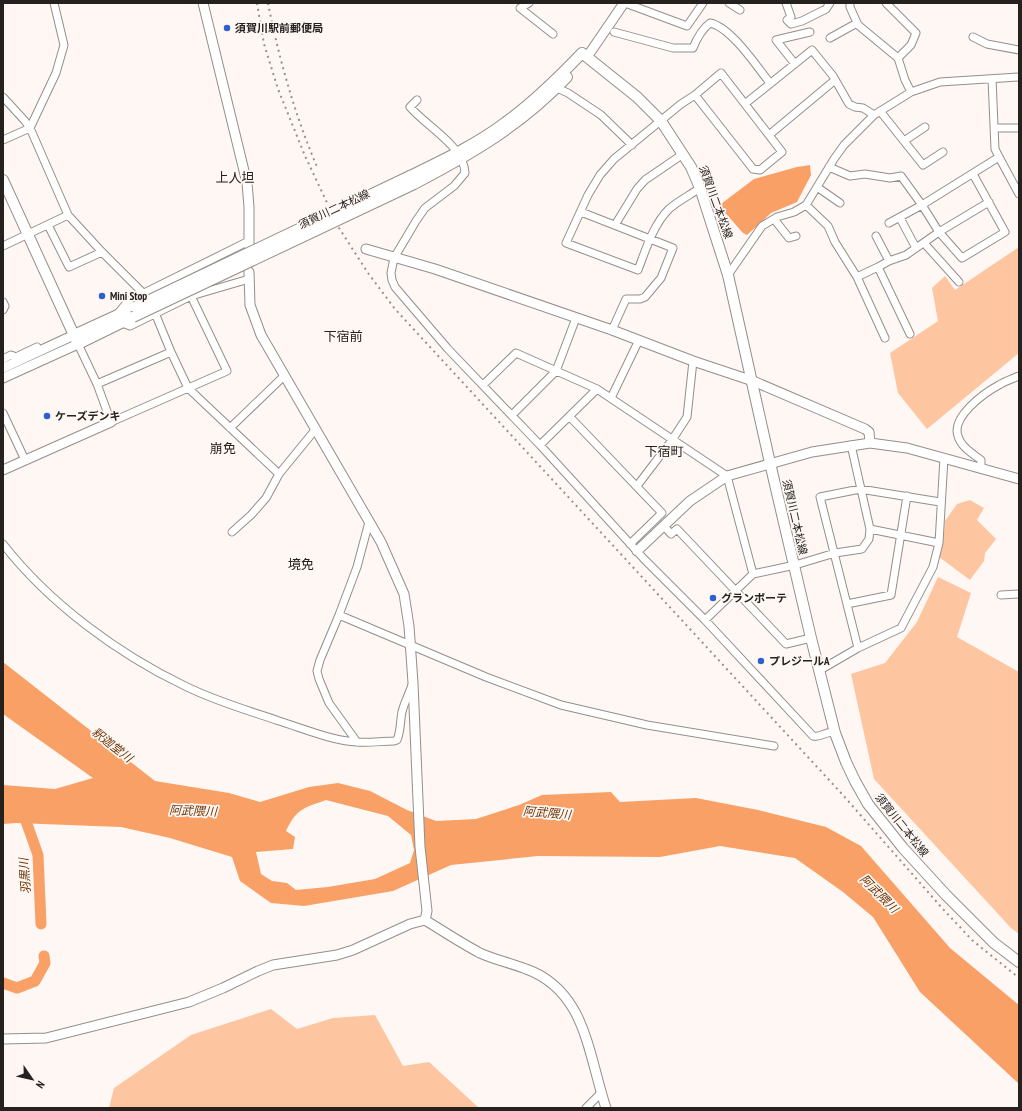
<svg xmlns="http://www.w3.org/2000/svg" width="1022" height="1111" viewBox="0 0 1022 1111" font-family="'PT Sans Narrow','Noto Sans JP',sans-serif">
<style>
.green{fill:#fec5a1}
.water{fill:#f8a065;fill-rule:evenodd}
.lines{fill:none;stroke-linecap:round;stroke-linejoin:round}
.river{stroke:#f8a065;stroke-width:11}
.minor-casing{stroke:#958e89;stroke-width:9}
.tertiary-casing{stroke:#958e89;stroke-width:11}
.secondary-casing{stroke:#958e89;stroke-width:12}
.minor{stroke:#fff;stroke-width:7}
.tertiary{stroke:#fff;stroke-width:9}
.secondary{stroke:#fff;stroke-width:10}
.rail{stroke:#96918e;stroke-width:2;stroke-dasharray:2 4;stroke-linecap:butt}
.secondary-bridge-casing{stroke:#958e89;stroke-width:12;stroke-linecap:butt}
.secondary-bridge{stroke:#fff;stroke-width:10}
.poi-dot{fill:#2e5fce;stroke:#fef7f3;stroke-width:1.5}
.labels{text-anchor:middle;stroke-width:3.5;stroke-linejoin:round;paint-order:stroke}
.poi-label{font-size:11px;font-weight:bold;fill:#24211f;stroke:#fef7f3;text-anchor:start}
.street-label{font-size:11px;fill:#24211f;stroke:#fef7f3}
.water-label{font-size:12px;font-style:italic;fill:#6c3506;stroke:#fef7f3}
.quarter-label{font-size:13px;fill:#24211f;stroke:#fef7f3}
</style>
<rect width="100%" height="100%" fill="#fef7f3"/>
<!-- green -->
<path class="green" d="M1019,247V353L927,429L898,393L890,353L938,321L932,288L945,276L955,290Z
M970,500L984,508L977,520L996,539L985,553L984,561L970,580L939,557L943,542L945,521L957,504Z
M938,577L971,593L957,637L1019,672V934L1011,928L874,779L851,674L885,663L917,622Z
M271,1009L297,1029L333,1018L375,1015L403,1066L429,1062L479,1108H109L114,1088L191,1035Z"/>
<!-- water -->
<path class="water" d="M810,165L811,175L797,202L771,213L747,235L743,233L721,208V204L754,179L797,167Z
M3,662L155,781L229,793L260,802L309,787L338,783L370,791L407,810L436,821L476,819L519,805L542,795L611,792L620,802L696,798L758,810L826,827L861,846L950,948L1019,1005V1084L920,992L873,917L843,892L795,858L720,846L660,857L538,856L451,865L393,891L304,906L271,903L240,881L232,857L170,838L121,827L16,823L3,824V785L55,789L93,778L3,714ZM326,800L388,816L411,835L414,850L410,863L375,879L328,887L296,890L287,883L272,881L261,874L256,852L293,849L295,837L286,831C297,808 304,808 326,800Z"/>
<g class="lines">
<!-- river -->
<path class="river" d="M22,810L38,855L41,924
M3,983L17,988L35,981L45,963L44,956"/>
<defs>
<path id="minor" d="M529,3L520,8L553,34
M625,3L687,26L703,3
M729,3L740,10
M786,3L791,17L787,20L791,24L802,21L826,9L830,3
M850,3V7L858,25L898,58L905,80L911,92
M886,3L916,33L911,45L898,58
M614,32L673,48H693C697,38 702,29 710,23C731,27 757,67 770,83
M973,37L987,44L1019,50
M830,38L857,23
M795,64L776,40L810,32
M992,79L995,149L999,157
M557,88L568,93L601,115L632,145
M695,95L721,73L782,152L760,170L753,169L695,95L681,104L614,159L600,175L588,195L566,243L638,270C646,249 653,225 669,209C678,201 690,195 700,188
M3,97L25,121L30,128L68,215L102,252L144,294
M417,100L410,107C427,127 464,146 465,173L454,186L425,208L416,221L394,258L391,273L392,280L395,287L448,349L540,445L644,559L705,620L813,736C823,738 825,730 835,733
M746,103L812,50L833,76L849,104L855,107L863,108L874,115
M880,111L923,165L943,152
M994,128H1019
M769,135L835,80
M3,140L30,128L56,73L64,45L54,3
M904,141L925,127
M829,167L850,176L865,174L890,178L901,176L922,205L939,232L962,258L1005,232L973,174
M817,187L840,203
M806,205L828,226L835,242L857,277L878,267L910,334
M581,212L673,248L661,278L645,297L640,299H626L612,330
M900,218L916,248
M774,219L789,238L796,236
M889,223L922,205L999,157L1019,194
M48,225L69,267L102,252
M615,225L637,189L645,180L683,154
M876,236L889,261
M924,243L959,282
M3,246L68,215
M878,267L889,261L906,255L939,232L989,202
M728,275L762,226L777,217L794,212L806,205L834,159L844,145L874,115L911,92L940,82L1019,77
M857,277L885,338
M3,302L5,306L3,310
M119,312L128,301L249,241
M155,313L171,352L188,388L279,474
M122,323L130,326L191,296L249,279
M78,344L97,384L111,422L227,371L191,296
M3,359L11,355L16,357L37,347
M97,384L171,352
M483,385L516,353L597,389L727,476L753,574L705,620
M611,398L639,340
M3,413L25,460
M512,415L556,371L576,318
M570,417L662,513L630,544
M230,428L284,376
M540,445L597,389
M981,469V460C973,454 961,447 958,436C951,417 984,393 999,385C1005,381 1012,379 1019,376
M637,486L672,440L687,417L693,361
M664,526L671,534L677,529L786,644L811,638
M870,529L939,543
M232,532L251,515L266,498L279,474L315,430
M3,544C49,603 118,654 185,686C215,701 247,710 279,721C302,728 333,741 357,742C369,743 382,741 394,741L397,740C401,731 400,721 402,712C404,703 409,694 412,685
M753,574L795,565L835,553L862,549L869,539L870,529L851,445
M1001,595L1019,594
M847,604L891,595L907,496
M339,615L486,677L561,705L647,725L774,746
M858,648L820,497L860,489L940,502
M820,670L858,648L901,628L933,567L939,543L944,458
M357,742L329,703L319,679L317,671L320,660L339,615L357,567L369,522
M586,1108L601,1093"/>
<path id="tertiary" d="M203,3L247,183L249,207V246
M587,57L624,3
M366,249L435,269L612,330L693,361L753,381L865,429L869,432L870,443
M249,272L250,305L261,335L381,542L404,594L409,626L413,683L420,847L427,911L425,920
M3,368L74,335
M3,378L78,344
M3,470L111,422
M637,551L690,501L727,476L812,452L870,443L907,448L1019,479
M3,1039L46,1038L189,1002L223,988L258,971L273,965L337,955L353,950L410,924L425,920C443,931 461,943 480,953C495,960 511,963 526,969C546,976 563,991 574,1010C589,1036 596,1078 606,1108"/>
<path id="secondary" d="M410,176C443,160 477,144 506,122C534,102 558,78 582,53L637,97L661,121L691,167L700,188L728,275L770,463L811,638L835,733L846,762L855,781L868,804L903,848L946,895L994,943L1019,962
M3,180L78,344L133,317
M414,184C473,153 520,126 567,77
M74,335L135,307"/>
</defs>
<!-- minor casing -->
<use href="#minor" class="minor-casing"/>
<!-- tertiary casing -->
<use href="#tertiary" class="tertiary-casing"/>
<!-- secondary casing -->
<use href="#secondary" class="secondary-casing"/>
<!-- minor -->
<use href="#minor" class="minor"/>
<!-- tertiary -->
<use href="#tertiary" class="tertiary"/>
<!-- secondary -->
<use href="#secondary" class="secondary"/>
<!-- rail -->
<path class="rail" d="M257,3L264,44L278,89L305,156L339,228L368,273L395,309L842,794L942,908L972,940L1019,978
M268,3C279,59 295,116 318,169"/>
<defs>
<path id="secondary-bridge" d="M135,307L410,176
M133,317L414,184"/>
</defs>
<!-- secondary-bridge casing -->
<use href="#secondary-bridge" class="secondary-bridge-casing"/>
<!-- secondary-bridge -->
<use href="#secondary-bridge" class="secondary-bridge"/>
</g>
<!-- markers -->
<g class="poi-dot">
<circle cx="227" cy="28" r="4"/>
<circle cx="102" cy="296" r="4"/>
<circle cx="47" cy="416" r="4"/>
<circle cx="713" cy="598" r="4"/>
<circle cx="761" cy="661" r="4"/>
</g>
<g class="labels">
<!-- poi labels -->
<g class="poi-label">
<text x="235" y="32">須賀川駅前郵便局</text>
<text x="110" y="300">Mini Stop</text>
<text x="55" y="420">ケーズデンキ</text>
<text x="721" y="602">グランポーテ</text>
<text x="769" y="665">プレジールA</text>
</g>
<!-- street labels -->
<g class="street-label">
<text transform="translate(716 202) rotate(70)" y="4">須賀川二本松線</text>
<text transform="translate(334 209) rotate(-25)" y="4">須賀川二本松線</text>
<text transform="translate(795 517) rotate(77)" y="4">須賀川二本松線</text>
<text transform="translate(902 825) rotate(51)" y="4">須賀川二本松線</text>
</g>
<!-- water labels -->
<g class="water-label">
<text transform="translate(112 745) rotate(38)" y="4">釈迦堂川</text>
<text transform="translate(193 811) rotate(2)" y="4">阿武隈川</text>
<text transform="translate(547 813) rotate(5)" y="4">阿武隈川</text>
<text transform="translate(25 876) rotate(-94)" y="4">羽黒川</text>
<text transform="translate(879 894) rotate(45)" y="4">阿武隈川</text>
</g>
<!-- quarter labels -->
<g class="quarter-label">
<text x="235" y="182">上人坦</text>
<text x="343" y="341">下宿前</text>
<text x="223" y="453">崩免</text>
<text x="664" y="456">下宿町</text>
<text x="301" y="569">境免</text>
</g>
</g>
<!-- border -->
<rect width="1022" height="1111" fill="none" stroke="#24211f" stroke-width="8"/>
<!-- north arrow -->
<g transform="translate(32 1079) rotate(124)" stroke="#fef7f3" stroke-width="3" paint-order="stroke">
<path d="M0-3L7 15L0 10L-7 15Z" fill="#24211f"/>
<text y="-6" font-size="11" font-weight="bold" text-anchor="middle" fill="#24211f">N</text>
</g>
</svg>
